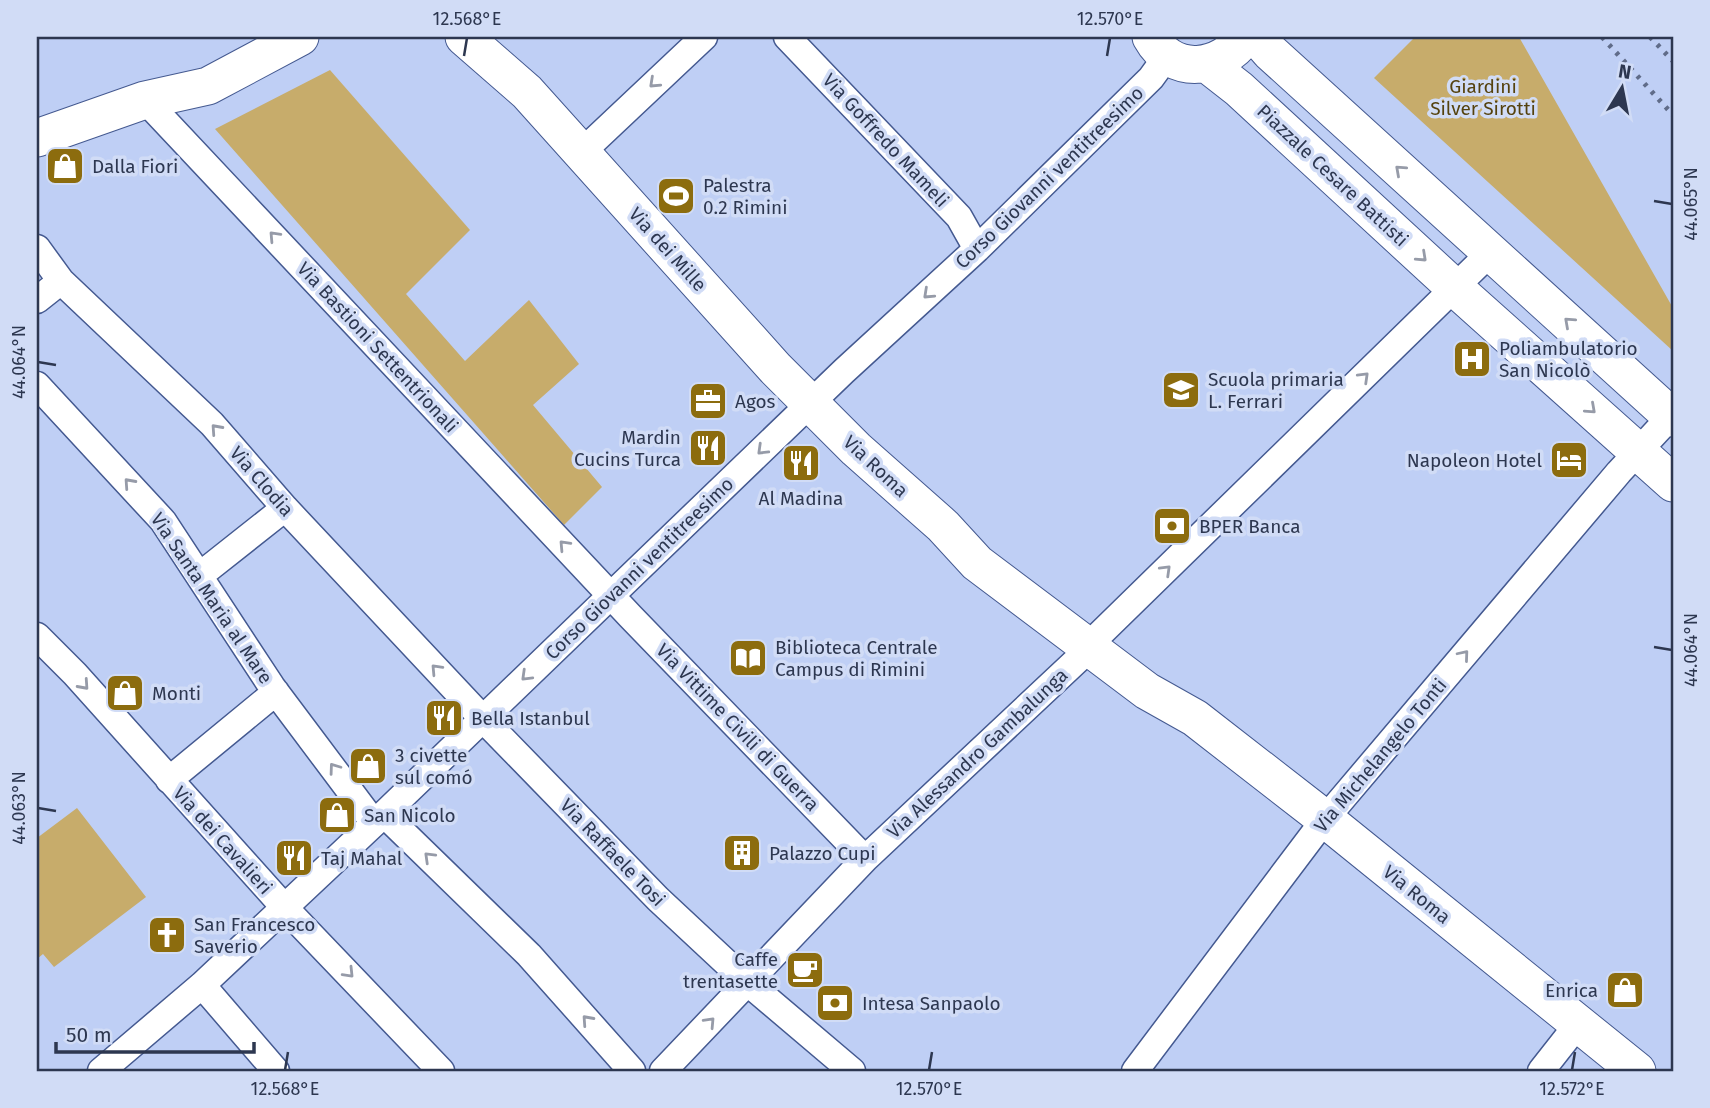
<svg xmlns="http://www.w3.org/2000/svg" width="1710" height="1108" viewBox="0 0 1710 1108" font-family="'Fira Sans',sans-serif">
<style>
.green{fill:#c7ac6b}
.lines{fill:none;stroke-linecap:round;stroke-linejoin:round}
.street-casing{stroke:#445990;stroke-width:29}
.secondary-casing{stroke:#445990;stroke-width:39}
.street{stroke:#fff;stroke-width:26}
.secondary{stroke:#fff;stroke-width:37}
.rail{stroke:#606c89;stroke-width:5;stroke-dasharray:3.5 7;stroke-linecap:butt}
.oneway{stroke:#969ba8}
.ticks{fill:none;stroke:#2d3750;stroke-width:2.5}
.labels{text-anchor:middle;stroke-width:7;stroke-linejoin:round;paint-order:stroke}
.park-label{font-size:19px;fill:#55420e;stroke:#d1dcf6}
.street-label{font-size:19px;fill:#2d3750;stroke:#d1dcf6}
.poi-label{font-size:19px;fill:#2d3750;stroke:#d1dcf6;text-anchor:start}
.neatline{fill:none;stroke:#2d3750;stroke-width:2.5}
.ticks-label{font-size:18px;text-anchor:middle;fill:#2d3750}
</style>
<rect width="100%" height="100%" fill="#bfcff5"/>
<!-- green -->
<path class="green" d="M1415,37H1519L1673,308V351L1374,78Z
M330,70L470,230L406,294L465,361L529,300L579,364L533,405L602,487L564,525L215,129Z
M77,808L146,897L54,967L43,954L37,959V838Z"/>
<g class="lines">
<defs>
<path id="street" d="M787,37L959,217L977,249
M145,100L630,616L865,859
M582,152L704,37
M37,248L61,281L212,424L285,508L483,719L658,899L747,982L852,1071
M37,300L61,281
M37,385L163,521L272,687L374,823
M199,576L285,508
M1100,634L1491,252
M37,636L75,674L284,907L441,1071
M169,780L276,692
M384,814L529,955L632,1071
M202,985L276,1071
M101,1071L202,985L384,814L844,371L977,249L1151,78L1167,56
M663,1071L865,859L1090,648
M1135,1071L1325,819L1619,472L1671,416
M1541,1071L1578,1024"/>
<path id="secondary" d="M464,37L527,92L775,368L856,449L943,526L977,563L1147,691L1195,718L1325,819L1637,1071
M1151,37C1173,77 1221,70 1245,37
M1257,37L1270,52L1673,418
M1207,64L1239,89L1456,289L1673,483
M37,138L145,100L208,86L300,37"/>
</defs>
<!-- street casing -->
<use href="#street" class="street-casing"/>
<!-- secondary casing -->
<use href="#secondary" class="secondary-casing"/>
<!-- street -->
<use href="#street" class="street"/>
<!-- secondary -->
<use href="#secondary" class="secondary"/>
<!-- rail -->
<path class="rail" d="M1602,37L1673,115
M1650,37L1673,61"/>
</g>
<!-- one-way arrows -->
<defs><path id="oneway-chevron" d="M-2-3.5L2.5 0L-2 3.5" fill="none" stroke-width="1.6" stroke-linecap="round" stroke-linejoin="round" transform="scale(1.75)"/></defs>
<g class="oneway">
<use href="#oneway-chevron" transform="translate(654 83) rotate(137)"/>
<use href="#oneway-chevron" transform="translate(1400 170) rotate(-138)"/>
<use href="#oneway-chevron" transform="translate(274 236) rotate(-133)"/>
<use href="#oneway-chevron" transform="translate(1422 257) rotate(43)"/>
<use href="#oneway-chevron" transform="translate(928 294) rotate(137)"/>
<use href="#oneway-chevron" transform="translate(1569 322) rotate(-138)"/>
<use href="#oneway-chevron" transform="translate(1364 377) rotate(-44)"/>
<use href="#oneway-chevron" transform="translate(1591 409) rotate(42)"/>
<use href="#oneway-chevron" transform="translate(216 429) rotate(-132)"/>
<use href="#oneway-chevron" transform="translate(762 450) rotate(136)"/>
<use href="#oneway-chevron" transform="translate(129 483) rotate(-132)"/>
<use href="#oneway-chevron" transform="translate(564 545) rotate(-133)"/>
<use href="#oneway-chevron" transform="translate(1166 570) rotate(-44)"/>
<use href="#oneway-chevron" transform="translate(1464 655) rotate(-50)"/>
<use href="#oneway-chevron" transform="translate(436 669) rotate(-133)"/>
<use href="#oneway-chevron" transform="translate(526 676) rotate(136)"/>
<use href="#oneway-chevron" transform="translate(84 685) rotate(48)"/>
<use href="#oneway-chevron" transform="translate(334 768) rotate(-126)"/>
<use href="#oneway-chevron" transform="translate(429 857) rotate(-136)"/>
<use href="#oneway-chevron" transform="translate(349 973) rotate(46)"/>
<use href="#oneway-chevron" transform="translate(587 1020) rotate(-132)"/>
<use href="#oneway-chevron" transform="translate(710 1022) rotate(-47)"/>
</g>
<!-- ticks -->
<path class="ticks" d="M464,56L467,38M1107,56L1110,38M1654,201L1672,204M38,362L56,365M1654,647L1672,650M38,808L56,811M285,1070L288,1052M929,1070L932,1052M1572,1070L1575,1052"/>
<!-- icons -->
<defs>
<symbol id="shop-square" viewBox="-11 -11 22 22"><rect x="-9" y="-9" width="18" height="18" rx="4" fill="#8c6c0e" stroke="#d1dcf6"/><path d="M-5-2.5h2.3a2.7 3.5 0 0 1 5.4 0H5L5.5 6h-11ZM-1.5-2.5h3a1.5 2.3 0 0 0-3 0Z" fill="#fff"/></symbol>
<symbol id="stadium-square" viewBox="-11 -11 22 22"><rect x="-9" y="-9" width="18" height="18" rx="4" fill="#8c6c0e" stroke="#d1dcf6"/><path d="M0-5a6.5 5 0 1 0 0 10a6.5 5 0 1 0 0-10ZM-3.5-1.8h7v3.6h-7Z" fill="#fff"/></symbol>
<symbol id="hospital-square" viewBox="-11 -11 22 22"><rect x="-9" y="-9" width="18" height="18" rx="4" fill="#8c6c0e" stroke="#d1dcf6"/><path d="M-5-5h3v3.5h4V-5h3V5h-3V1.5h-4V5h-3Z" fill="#fff"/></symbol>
<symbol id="school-square" viewBox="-11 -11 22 22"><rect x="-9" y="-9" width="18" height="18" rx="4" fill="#8c6c0e" stroke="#d1dcf6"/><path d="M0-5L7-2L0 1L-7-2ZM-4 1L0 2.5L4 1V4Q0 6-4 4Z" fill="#fff"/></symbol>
<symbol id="office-square" viewBox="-11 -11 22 22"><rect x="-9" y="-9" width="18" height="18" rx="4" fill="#8c6c0e" stroke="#d1dcf6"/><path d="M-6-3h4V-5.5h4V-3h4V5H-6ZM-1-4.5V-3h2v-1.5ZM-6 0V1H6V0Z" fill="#fff"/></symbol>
<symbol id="restaurant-square" viewBox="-11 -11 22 22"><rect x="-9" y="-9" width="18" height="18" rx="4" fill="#8c6c0e" stroke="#d1dcf6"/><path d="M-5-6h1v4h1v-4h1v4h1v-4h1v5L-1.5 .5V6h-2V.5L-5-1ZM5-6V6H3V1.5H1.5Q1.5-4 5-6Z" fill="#fff"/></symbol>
<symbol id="hotel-square" viewBox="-11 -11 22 22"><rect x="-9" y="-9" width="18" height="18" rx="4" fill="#8c6c0e" stroke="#d1dcf6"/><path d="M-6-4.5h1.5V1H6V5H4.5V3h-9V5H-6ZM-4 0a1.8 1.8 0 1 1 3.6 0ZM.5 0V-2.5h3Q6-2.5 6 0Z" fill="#fff"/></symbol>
<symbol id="bank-square" viewBox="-11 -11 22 22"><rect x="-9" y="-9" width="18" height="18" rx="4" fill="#8c6c0e" stroke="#d1dcf6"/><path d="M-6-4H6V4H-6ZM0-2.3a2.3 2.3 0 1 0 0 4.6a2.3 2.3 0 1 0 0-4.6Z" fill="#fff"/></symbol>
<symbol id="library-square" viewBox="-11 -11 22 22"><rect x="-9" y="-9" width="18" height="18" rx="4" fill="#8c6c0e" stroke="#d1dcf6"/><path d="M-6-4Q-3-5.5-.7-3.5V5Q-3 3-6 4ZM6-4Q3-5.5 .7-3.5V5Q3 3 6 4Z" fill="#fff"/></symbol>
<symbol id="building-square" viewBox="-11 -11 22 22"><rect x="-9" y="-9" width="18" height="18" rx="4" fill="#8c6c0e" stroke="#d1dcf6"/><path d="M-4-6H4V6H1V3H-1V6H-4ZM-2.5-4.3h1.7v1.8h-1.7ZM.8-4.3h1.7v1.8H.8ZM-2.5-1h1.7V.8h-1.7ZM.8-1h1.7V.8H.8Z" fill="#fff"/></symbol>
<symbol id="church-square" viewBox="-11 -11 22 22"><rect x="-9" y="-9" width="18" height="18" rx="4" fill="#8c6c0e" stroke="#d1dcf6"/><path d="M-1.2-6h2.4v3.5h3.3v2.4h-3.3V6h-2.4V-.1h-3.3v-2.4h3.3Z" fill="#fff"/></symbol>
<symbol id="cafe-square" viewBox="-11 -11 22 22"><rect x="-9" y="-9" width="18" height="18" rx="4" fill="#8c6c0e" stroke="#d1dcf6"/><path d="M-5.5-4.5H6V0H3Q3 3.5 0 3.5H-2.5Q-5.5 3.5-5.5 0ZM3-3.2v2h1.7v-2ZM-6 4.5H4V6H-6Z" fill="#fff"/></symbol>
</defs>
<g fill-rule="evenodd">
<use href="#shop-square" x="43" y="144" width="44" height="44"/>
<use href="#stadium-square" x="654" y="174" width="44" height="44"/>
<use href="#hospital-square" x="1450" y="337" width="44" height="44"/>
<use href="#school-square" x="1159" y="368" width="44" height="44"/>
<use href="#office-square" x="686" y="379" width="44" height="44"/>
<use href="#restaurant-square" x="686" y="426" width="44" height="44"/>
<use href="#hotel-square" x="1547" y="438" width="44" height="44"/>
<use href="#restaurant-square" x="779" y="441" width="44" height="44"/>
<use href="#bank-square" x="1150" y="504" width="44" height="44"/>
<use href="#library-square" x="726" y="636" width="44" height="44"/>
<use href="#shop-square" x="103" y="671" width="44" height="44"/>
<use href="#restaurant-square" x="422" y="696" width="44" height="44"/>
<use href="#shop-square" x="346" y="744" width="44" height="44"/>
<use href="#shop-square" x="315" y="793" width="44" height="44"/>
<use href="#building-square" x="720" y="831" width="44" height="44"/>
<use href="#restaurant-square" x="272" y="836" width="44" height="44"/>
<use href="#church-square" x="145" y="913" width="44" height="44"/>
<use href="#cafe-square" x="783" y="948" width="44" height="44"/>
<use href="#shop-square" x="1603" y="968" width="44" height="44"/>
<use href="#bank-square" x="813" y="981" width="44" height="44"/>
</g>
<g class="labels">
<!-- park labels -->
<g class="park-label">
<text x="1483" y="93">Giardini<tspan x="1483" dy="22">Silver Sirotti</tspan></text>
</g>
<!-- street labels -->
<g class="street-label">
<text transform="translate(886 140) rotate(47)" y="7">Via Goffredo Mameli</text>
<text transform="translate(1333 175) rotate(43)" y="7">Piazzale Cesare Battisti</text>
<text transform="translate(1049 177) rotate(-44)" y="7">Corso Giovanni ventitreesimo</text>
<text transform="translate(668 249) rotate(48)" y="7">Via dei Mille</text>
<text transform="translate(378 347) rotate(47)" y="7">Via Bastioni Settentrionali</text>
<text transform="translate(876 466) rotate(43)" y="7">Via Roma</text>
<text transform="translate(262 481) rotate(49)" y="7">Via Clodia</text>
<text transform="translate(639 568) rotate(-44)" y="7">Corso Giovanni ventitreesimo</text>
<text transform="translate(212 598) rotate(56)" y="7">Via Santa Maria al Mare</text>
<text transform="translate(738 727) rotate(46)" y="7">Via Vittime Civili di Guerra</text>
<text transform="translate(977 753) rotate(-43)" y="7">Via Alessandro Gambalunga</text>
<text transform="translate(1380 755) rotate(-50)" y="7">Via Michelangelo Tonti</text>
<text transform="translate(223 840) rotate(48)" y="7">Via dei Cavalieri</text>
<text transform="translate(613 852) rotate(46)" y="7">Via Raffaele Tosi</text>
<text transform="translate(1417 894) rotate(39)" y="7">Via Roma</text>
</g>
<!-- poi labels -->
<g class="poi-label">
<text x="92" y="173">Dalla Fiori</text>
<text x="703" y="192">Palestra<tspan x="703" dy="22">0.2 Rimini</tspan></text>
<text x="1499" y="355">Poliambulatorio<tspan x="1499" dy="22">San Nicolò</tspan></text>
<text x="1208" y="386">Scuola primaria<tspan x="1208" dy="22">L. Ferrari</tspan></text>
<text x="735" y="408">Agos</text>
<text x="681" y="444" text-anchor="end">Mardin<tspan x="681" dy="22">Cucins Turca</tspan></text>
<text x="1542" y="467" text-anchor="end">Napoleon Hotel</text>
<text x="801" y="505" text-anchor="middle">Al Madina</text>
<text x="1199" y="533">BPER Banca</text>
<text x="775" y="654">Biblioteca Centrale<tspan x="775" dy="22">Campus di Rimini</tspan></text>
<text x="152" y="700">Monti</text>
<text x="471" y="725">Bella Istanbul</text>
<text x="395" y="762">3 civette<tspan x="395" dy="22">sul comó</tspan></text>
<text x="364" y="822">San Nicolo</text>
<text x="769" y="860">Palazzo Cupi</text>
<text x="321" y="865">Taj Mahal</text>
<text x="194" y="931">San Francesco<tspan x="194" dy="22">Saverio</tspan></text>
<text x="778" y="966" text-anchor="end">Caffe<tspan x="778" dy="22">trentasette</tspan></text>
<text x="1598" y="997" text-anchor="end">Enrica</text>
<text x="862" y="1010">Intesa Sanpaolo</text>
</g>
</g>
<!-- border -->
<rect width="1710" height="1108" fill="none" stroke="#d1dcf6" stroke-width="77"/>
<!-- north arrow -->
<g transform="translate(1622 88) rotate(10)" stroke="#d1dcf6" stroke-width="5" paint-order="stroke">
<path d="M0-5L12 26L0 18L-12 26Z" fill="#2d3750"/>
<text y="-10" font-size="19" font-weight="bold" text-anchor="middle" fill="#2d3750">N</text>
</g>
<!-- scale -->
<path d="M56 1042v10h198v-10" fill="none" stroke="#2d3750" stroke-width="3.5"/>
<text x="66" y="1042" font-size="21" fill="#2d3750" stroke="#d1dcf6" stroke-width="5" paint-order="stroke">50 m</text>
<rect x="38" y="38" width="1634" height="1032" class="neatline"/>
<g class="ticks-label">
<text x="467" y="25">12.568°E</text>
<text x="1110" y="25">12.570°E</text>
<text transform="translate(1691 204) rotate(-90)" y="6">44.065°N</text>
<text transform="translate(19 362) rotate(-90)" y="6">44.064°N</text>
<text transform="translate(1691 650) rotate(-90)" y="6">44.064°N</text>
<text transform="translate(19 808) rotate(-90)" y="6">44.063°N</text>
<text x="285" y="1095">12.568°E</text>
<text x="929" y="1095">12.570°E</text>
<text x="1572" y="1095">12.572°E</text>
</g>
</svg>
